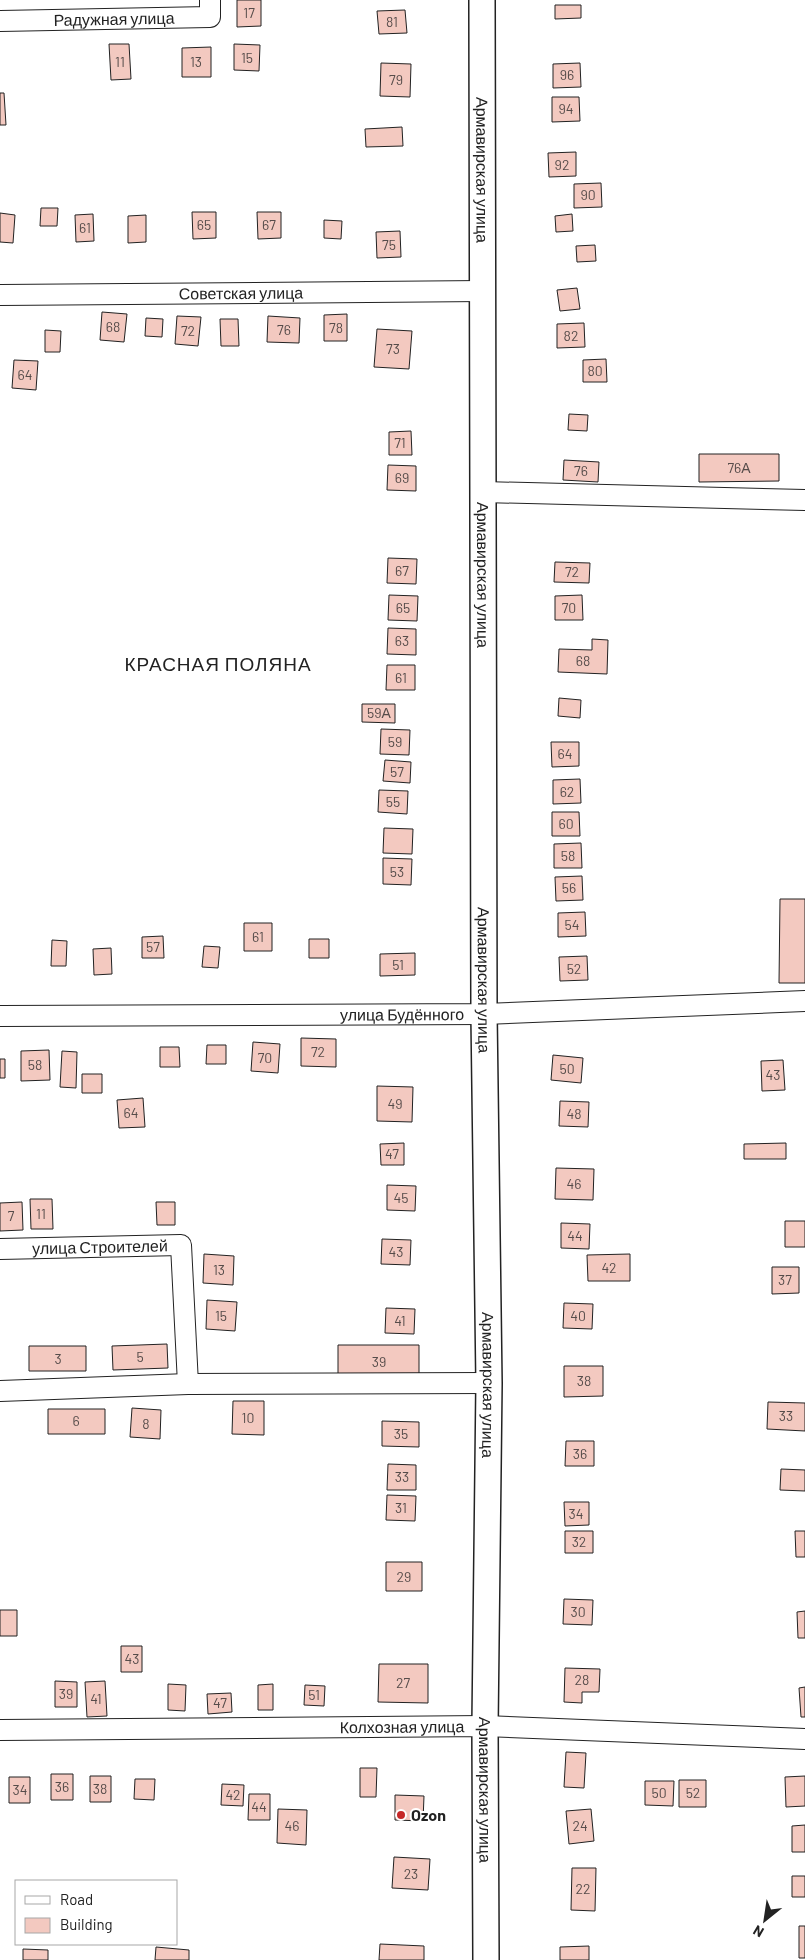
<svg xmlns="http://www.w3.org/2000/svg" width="805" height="1960" viewBox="0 0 805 1960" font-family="Barlow,sans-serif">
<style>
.building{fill:#f3c9c0;stroke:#222}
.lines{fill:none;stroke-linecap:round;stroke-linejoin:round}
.minor-casing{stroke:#222;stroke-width:22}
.major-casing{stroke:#222;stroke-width:28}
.minor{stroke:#fff;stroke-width:20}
.major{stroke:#fff;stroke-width:25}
.poi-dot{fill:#c62828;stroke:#fff;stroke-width:2}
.labels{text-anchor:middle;stroke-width:4;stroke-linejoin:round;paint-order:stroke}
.number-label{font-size:14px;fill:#564c4a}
.street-label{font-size:16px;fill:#222;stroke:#fff}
.poi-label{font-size:16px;font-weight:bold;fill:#222;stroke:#fff;text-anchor:start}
.quarter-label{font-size:19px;letter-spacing:1px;fill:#222;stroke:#fff}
</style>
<rect width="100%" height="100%" fill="#fff"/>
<!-- building -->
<path class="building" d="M237,0H261V26L237,27Z
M555,5H581V18L555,19Z
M405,10L407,33L379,34L377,11Z
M109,44H129L131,79L111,80Z
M234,44L260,45L259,71L234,70Z
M211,47V77H182V48Z
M381,63L411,64L410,97L380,96Z
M580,63L581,87L553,88V64Z
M0,93H4L6,125H0Z
M552,97H579L580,121L552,122Z
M402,127L403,146L366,147L365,129Z
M576,152V176L549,177L548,153Z
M601,183L602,207L574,208V184Z
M41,208H58L57,226H40Z
M192,212H216V238L193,239Z
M257,212H281V238L258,239Z
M0,213L15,215L13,243L0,242Z
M93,214L94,241L76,242L75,215Z
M572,214L573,231L556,232L555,216Z
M146,215V242L128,243V216Z
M324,220L342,221L341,239L324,238Z
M400,231L401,257L377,258L376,232Z
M595,245L596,261L577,262L576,246Z
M577,288L580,309L560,311L557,290Z
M102,312L127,314L124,342L100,340Z
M347,314V341H324V315Z
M177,316L201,317L198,346L175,344Z
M268,316L300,318L299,343L267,342Z
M146,318L163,319L162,337L145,336Z
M220,319H238L239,346H221Z
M584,323L585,347L557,348V324Z
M377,329L412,331L409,369L374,367Z
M45,330L61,331L60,352H45Z
M606,359L607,382H583V360Z
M14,360L38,361L36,390L12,388Z
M569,414L588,415L587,431L568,430Z
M411,431L412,455H389V432Z
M699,454H779V481L699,482Z
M564,460L599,462L598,482L563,480Z
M388,465L416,466V491L387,490Z
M388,558L417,559L416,584L387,583Z
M555,562L590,563L589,583L554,582Z
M389,595L418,596L417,621L388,620Z
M582,595L583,620H555V596Z
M388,628L416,629V655L387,654Z
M592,639L608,640L607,674L558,672L559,649L592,650Z
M387,665H415V690H386Z
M559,698L581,700L580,718L558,716Z
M362,704H395V723L362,722Z
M381,729L410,730L409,755L380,754Z
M551,742H579V766L552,767Z
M385,760L411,762L410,783L383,781Z
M580,779L581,803L553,804V780Z
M379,790L408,791L407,814L378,812Z
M552,812H579L580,836H552Z
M384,828L413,829L412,854L383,853Z
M581,843L582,868H554V844Z
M383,858L412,859L411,885L383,884Z
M582,876L583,900L556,901L555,877Z
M780,899H805V983H779Z
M585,912L586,936L558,937V913Z
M244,923H272V951H244Z
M163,936L164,958H142V937Z
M309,939H329V958H309Z
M52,940L67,941L66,966H51Z
M204,946L220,947L218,968L202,967Z
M111,948L112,974L94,975L93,949Z
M415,953V975L380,976V954Z
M587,956L588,980L560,981L559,957Z
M301,1038L336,1039V1067L301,1066Z
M253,1042L280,1044L278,1073L251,1071Z
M207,1045H226V1064H206Z
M160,1047H179L180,1067H160Z
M49,1050L50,1080L21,1081V1051Z
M62,1051L77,1052L76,1088L60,1087Z
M553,1055L583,1058L581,1083L551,1080Z
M0,1059H5V1078H0Z
M783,1060L785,1090L762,1091L761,1061Z
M82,1074H102V1093H82Z
M377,1086L413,1087L412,1122L377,1121Z
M143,1098L145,1127L119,1128L117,1100Z
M560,1101L589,1102L588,1127L559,1126Z
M404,1143V1165H381L380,1144Z
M786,1143V1159H744V1144Z
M556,1168L594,1169L593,1200L555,1199Z
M387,1185L416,1186L415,1211L387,1210Z
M30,1199H52L53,1229H31Z
M22,1202L23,1230L0,1231V1203Z
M156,1202H175V1225H157Z
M785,1221H805V1247H785Z
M561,1223L590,1224L589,1249L561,1248Z
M382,1239L411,1240L410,1265L381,1264Z
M204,1254L234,1256L233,1285L203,1283Z
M630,1254V1281H588L587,1255Z
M772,1267H799V1293L772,1294Z
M207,1300L237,1302L235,1331L206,1329Z
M564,1303L593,1304L592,1329L563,1328Z
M386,1308L415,1309L414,1334L385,1333Z
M167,1344L168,1368L113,1370L112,1346Z
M338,1345H419V1380H338Z
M29,1346H86V1371H29Z
M564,1366H603V1396L564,1397Z
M233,1401H264V1435L232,1434Z
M768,1402L805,1403V1431L767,1429Z
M132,1408L161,1410L160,1439L130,1437Z
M48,1409H105V1434H48Z
M382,1421L419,1422V1447L382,1446Z
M566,1441H594V1466H565Z
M388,1464L416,1465V1490H387Z
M781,1469L805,1470V1491L780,1490Z
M387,1495L416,1496L415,1521L386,1520Z
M564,1502H589V1525L565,1526Z
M565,1531H593V1553H565Z
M795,1531H805V1557H796Z
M386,1562H422V1591H386Z
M564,1599L593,1600L592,1625L563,1624Z
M0,1610H17V1636H0Z
M805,1611V1638H798L797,1612Z
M121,1646H142V1672H121Z
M379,1664H428V1703L378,1702Z
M565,1668L600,1669L599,1692H582V1703L564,1702Z
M55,1681L77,1682V1707H55Z
M105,1681L107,1716L87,1717L85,1682Z
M168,1684L186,1685L185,1711L168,1710Z
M273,1684V1710H258V1685Z
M305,1685L325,1686L324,1706L304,1705Z
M805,1687V1717H801L799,1688Z
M231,1693L232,1712L208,1714L207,1694Z
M566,1752L586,1753L584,1788L564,1787Z
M360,1768H377L376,1797H360Z
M51,1774H73V1800H51Z
M90,1776H111V1802H90Z
M805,1776V1806L786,1807L785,1777Z
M9,1777H30V1803H9Z
M135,1779H155L154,1800L134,1799Z
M679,1780H706V1807H679Z
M645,1781H674L673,1806L645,1805Z
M222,1784L244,1785L243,1806L221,1805Z
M249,1794H270V1820H248Z
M395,1795L424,1796L423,1821L395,1820Z
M278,1809L307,1810L306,1845L277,1843Z
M591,1809L594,1841L569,1844L566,1811Z
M805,1825V1852H792V1826Z
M394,1857L430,1859L428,1890L392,1888Z
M572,1868H596L595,1911L571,1910Z
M792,1876H805V1897H792Z
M799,1926H805V1958H799Z
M380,1944L424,1946V1960H379Z
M589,1946V1960H560V1947Z
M156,1947L189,1950V1960H155Z
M23,1949L48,1950V1960H23Z"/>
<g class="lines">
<defs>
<g id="minor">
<path id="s1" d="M0,21L210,17V0"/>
<path id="s2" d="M0,295L483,291"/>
<path d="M483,492L805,500"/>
<path id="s3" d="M0,1016L484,1014L805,1001"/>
<path id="s4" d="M0,1249L181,1245L188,1384"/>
<path d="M0,1391L188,1384L489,1383"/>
<path id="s5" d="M0,1730L485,1726L805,1739"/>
</g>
<g id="major">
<path id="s6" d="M482,0L484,1014L489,1383L485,1726L486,1960"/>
</g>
</defs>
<!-- minor casing -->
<use href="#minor" class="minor-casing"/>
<!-- major casing -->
<use href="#major" class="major-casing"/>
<!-- minor -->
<use href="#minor" class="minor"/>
<!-- major -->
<use href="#major" class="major"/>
</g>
<!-- markers -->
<circle class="poi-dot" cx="401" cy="1815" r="5"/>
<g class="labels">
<!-- number labels -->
<g class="number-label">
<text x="249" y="18">17</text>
<text x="392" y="27">81</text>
<text x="247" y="63">15</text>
<text x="120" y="67">11</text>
<text x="196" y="67">13</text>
<text x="567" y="80">96</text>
<text x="396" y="85">79</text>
<text x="566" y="114">94</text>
<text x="562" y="170">92</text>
<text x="588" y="200">90</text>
<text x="204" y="230">65</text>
<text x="269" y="230">67</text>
<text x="85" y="233">61</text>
<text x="389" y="250">75</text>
<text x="113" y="332">68</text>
<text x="336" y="333">78</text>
<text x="284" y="335">76</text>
<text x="188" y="336">72</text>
<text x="571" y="341">82</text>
<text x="393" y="354">73</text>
<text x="595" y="376">80</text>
<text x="25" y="380">64</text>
<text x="400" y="448">71</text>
<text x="739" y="473">76А</text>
<text x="581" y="476">76</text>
<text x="402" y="483">69</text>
<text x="402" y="576">67</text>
<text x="572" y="577">72</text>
<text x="403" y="613">65</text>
<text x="569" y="613">70</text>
<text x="402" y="646">63</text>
<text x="583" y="666">68</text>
<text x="401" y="683">61</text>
<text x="379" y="718">59А</text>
<text x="395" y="747">59</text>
<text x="565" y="759">64</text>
<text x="397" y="777">57</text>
<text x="567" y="797">62</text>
<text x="393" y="807">55</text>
<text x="566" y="829">60</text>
<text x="568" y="861">58</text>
<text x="397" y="877">53</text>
<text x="569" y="893">56</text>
<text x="572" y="930">54</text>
<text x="258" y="942">61</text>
<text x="153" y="952">57</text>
<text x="398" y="970">51</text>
<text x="574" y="974">52</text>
<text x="318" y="1057">72</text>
<text x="265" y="1063">70</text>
<text x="35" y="1070">58</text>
<text x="567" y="1074">50</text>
<text x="773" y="1080">43</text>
<text x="395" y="1109">49</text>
<text x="131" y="1118">64</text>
<text x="574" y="1119">48</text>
<text x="392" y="1159">47</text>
<text x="574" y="1189">46</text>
<text x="401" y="1203">45</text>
<text x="41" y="1219">11</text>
<text x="11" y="1221">7</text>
<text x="575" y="1241">44</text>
<text x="396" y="1257">43</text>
<text x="609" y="1273">42</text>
<text x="219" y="1275">13</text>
<text x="785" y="1285">37</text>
<text x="221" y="1321">15</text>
<text x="578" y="1321">40</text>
<text x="400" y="1326">41</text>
<text x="140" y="1362">5</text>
<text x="58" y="1364">3</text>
<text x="379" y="1367">39</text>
<text x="584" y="1386">38</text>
<text x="786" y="1421">33</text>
<text x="248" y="1423">10</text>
<text x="76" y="1426">6</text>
<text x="146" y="1429">8</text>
<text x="401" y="1439">35</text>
<text x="580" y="1459">36</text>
<text x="402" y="1482">33</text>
<text x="401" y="1513">31</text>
<text x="576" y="1519">34</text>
<text x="579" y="1547">32</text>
<text x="404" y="1582">29</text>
<text x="578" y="1617">30</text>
<text x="132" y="1664">43</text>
<text x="582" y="1685">28</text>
<text x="403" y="1688">27</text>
<text x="66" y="1699">39</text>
<text x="314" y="1700">51</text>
<text x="96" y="1704">41</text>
<text x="220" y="1708">47</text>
<text x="62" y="1792">36</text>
<text x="100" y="1794">38</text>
<text x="20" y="1795">34</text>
<text x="659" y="1798">50</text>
<text x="693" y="1798">52</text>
<text x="233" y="1800">42</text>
<text x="259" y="1812">44</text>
<text x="292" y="1831">46</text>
<text x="580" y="1831">24</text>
<text x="411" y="1879">23</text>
<text x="583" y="1894">22</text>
</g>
<!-- street labels -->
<g class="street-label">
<text dy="6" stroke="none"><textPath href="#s1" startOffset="114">Радужная улица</textPath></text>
<text dy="6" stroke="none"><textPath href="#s6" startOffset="170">Армавирская улица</textPath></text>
<text dy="6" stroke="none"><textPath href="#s2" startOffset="241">Советская улица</textPath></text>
<text dy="6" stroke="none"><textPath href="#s6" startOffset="575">Армавирская улица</textPath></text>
<text dy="6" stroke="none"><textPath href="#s6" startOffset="980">Армавирская улица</textPath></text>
<text dy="6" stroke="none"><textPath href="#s3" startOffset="402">улица Будённого</textPath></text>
<text dy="6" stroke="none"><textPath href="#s4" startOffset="100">улица Строителей</textPath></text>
<text dy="6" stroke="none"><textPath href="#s6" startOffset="1385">Армавирская улица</textPath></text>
<text dy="6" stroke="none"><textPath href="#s5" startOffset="402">Колхозная улица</textPath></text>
<text dy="6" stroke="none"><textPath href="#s6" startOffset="1790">Армавирская улица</textPath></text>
</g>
<!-- poi labels -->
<g class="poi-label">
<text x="411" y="1821">Ozon</text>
</g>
<!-- quarter labels -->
<g class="quarter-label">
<text x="218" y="671">КРАСНАЯ ПОЛЯНА</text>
</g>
</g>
<!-- legend -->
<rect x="15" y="1880" width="162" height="65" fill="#ffffff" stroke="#a7a7a7"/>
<rect x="25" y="1896" width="25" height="8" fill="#ffffff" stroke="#a7a7a7"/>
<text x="60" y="1905" font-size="15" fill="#222222">Road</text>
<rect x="25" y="1918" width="25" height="15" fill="#f3c9c0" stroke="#a7a7a7"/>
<text x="60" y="1930" font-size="15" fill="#222222">Building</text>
<!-- north arrow -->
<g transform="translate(765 1920) rotate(210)" stroke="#ffffff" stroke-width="4" paint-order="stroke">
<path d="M0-4L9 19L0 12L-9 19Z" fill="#222222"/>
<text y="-8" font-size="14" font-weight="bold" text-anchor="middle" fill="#222222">N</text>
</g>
</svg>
